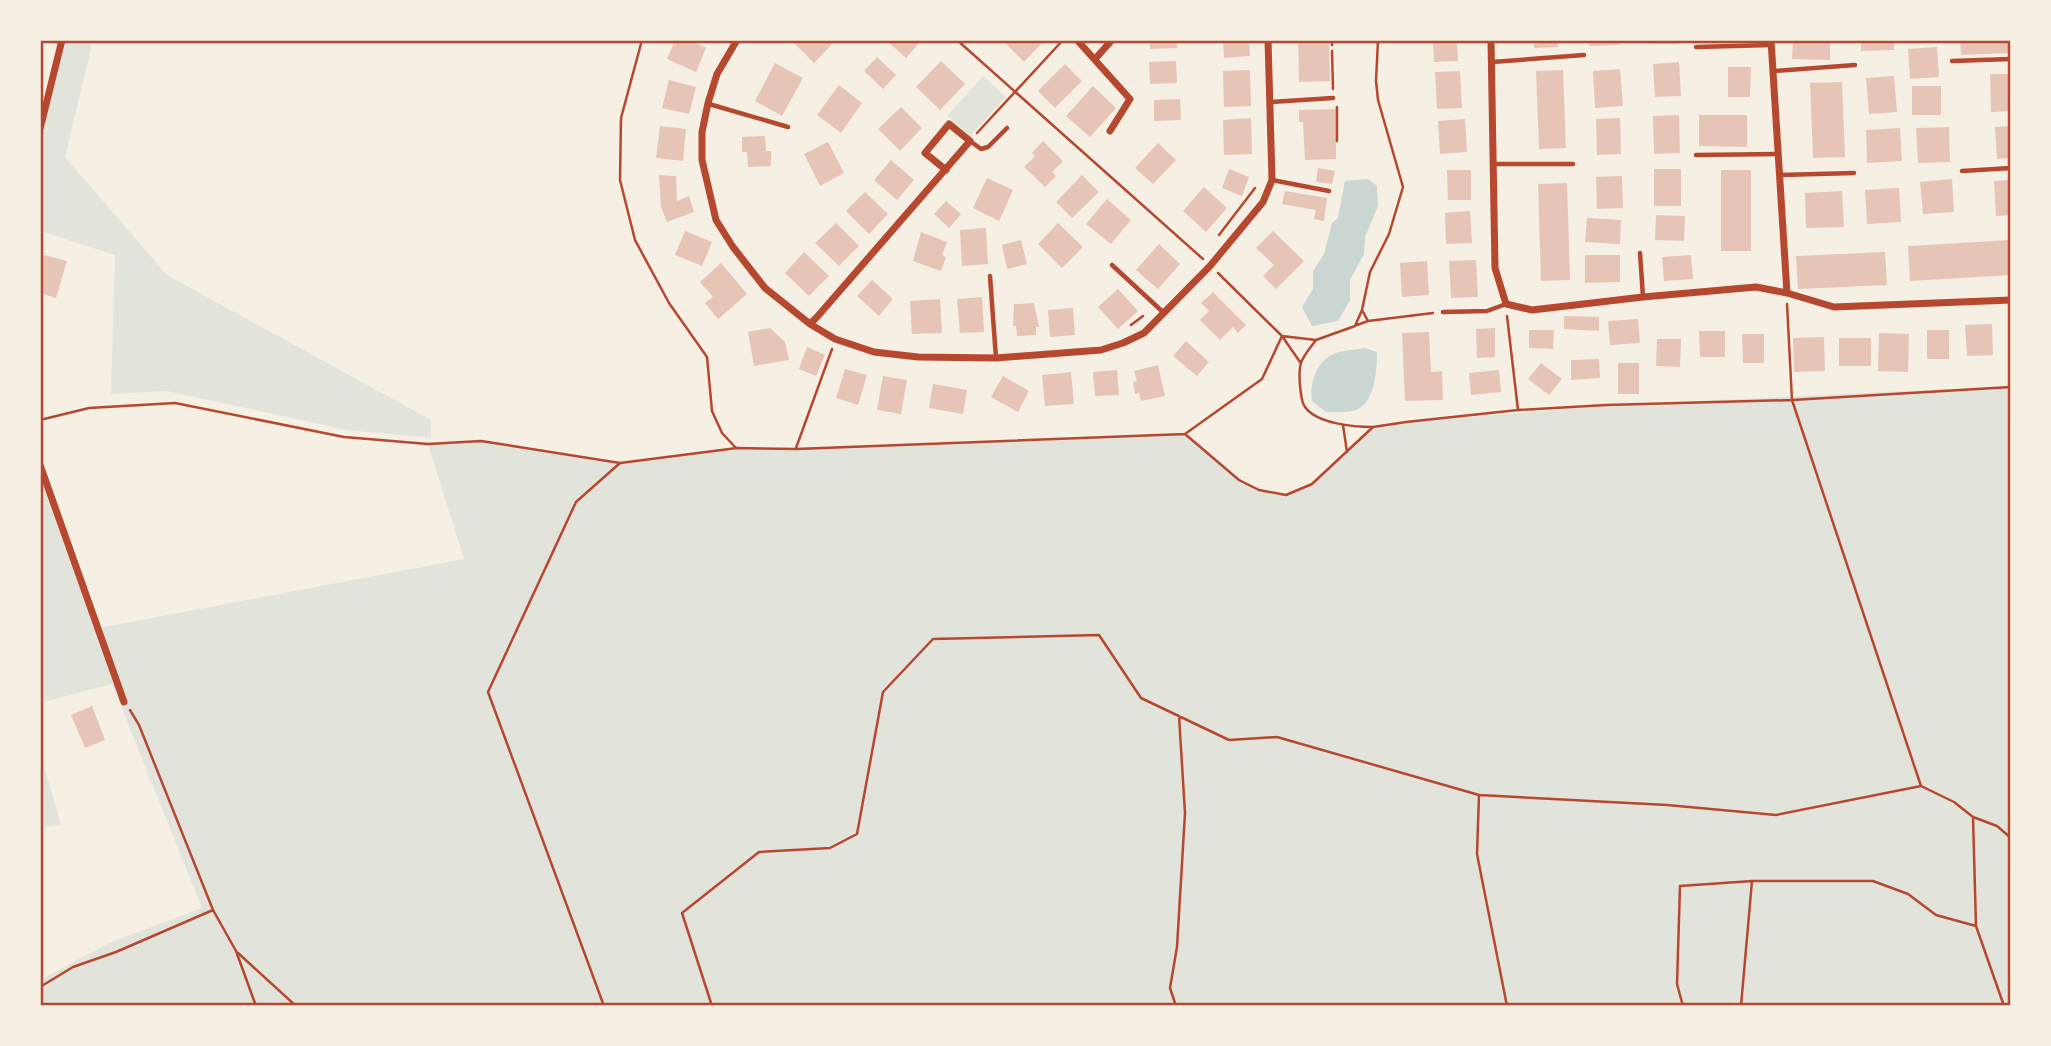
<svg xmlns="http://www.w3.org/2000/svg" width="2051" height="1046" viewBox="0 0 2051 1046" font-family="'Noto Sans',sans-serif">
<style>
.green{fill:#e2e4dc}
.water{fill:#c9d6d2}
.building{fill:#e6c5b7}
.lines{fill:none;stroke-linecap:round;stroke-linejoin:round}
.path{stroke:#b5482f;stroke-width:2.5}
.service{stroke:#b5482f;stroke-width:4.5}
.minor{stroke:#b5482f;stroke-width:7}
.neatline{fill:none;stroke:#b5482f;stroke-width:2.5}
</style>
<rect width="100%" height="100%" fill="#f6efe4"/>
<!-- green -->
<path class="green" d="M62,40H93L65,157L167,275L431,420V438L347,430L167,391L111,394L115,255L40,231V129Z
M983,76L1006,97L970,136L947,116Z
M2011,386V1006H40V980L109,943L202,908L112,684L40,703V476L94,629L464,559L428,444L481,441L620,463L737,448L796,449L1185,434L1240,480L1259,490L1286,495L1312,484L1373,427L1406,422L1631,404Z
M40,753L61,824L40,828Z"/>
<!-- water -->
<path class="water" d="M1368,179L1377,186L1378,206L1365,237L1364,254L1350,280V300L1338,321L1312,326L1302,307L1313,289V271L1324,254L1332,223L1338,218L1345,181Z
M1364,348L1377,352C1377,369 1375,403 1356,410C1347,413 1335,412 1326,412L1312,401C1309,384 1317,359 1336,353C1344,350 1355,350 1364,348Z"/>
<!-- building -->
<path class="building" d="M675,40H690L706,48L696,72L667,59Z
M799,40H836L814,63L795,44Z
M886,40H922L906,58Z
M1002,40H1041L1043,42L1024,62Z
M1150,40H1177V48L1150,49Z
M1223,40H1249L1250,56L1224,58Z
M1298,40H1329L1330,81L1299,82Z
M1433,40H1457L1458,61L1434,62Z
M1534,40H1558V47L1534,48Z
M1589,40H1619L1620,45L1589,46Z
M1650,40H1679V44H1650Z
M1793,40H1830V60L1792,59Z
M1861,40H1894V50L1861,51Z
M1960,40H2009L2010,53L1961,55Z
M1937,47L1939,77L1910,79L1908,49Z
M877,57L896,75L883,89L864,71Z
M941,61L965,84L940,110L916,87Z
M1176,61L1177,83L1150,84L1149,62Z
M1679,62L1681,96L1655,97L1653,64Z
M775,63L803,78L782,116L755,101Z
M1065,64L1082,81L1055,108L1038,91Z
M1728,67H1751L1750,97H1728Z
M1620,69L1623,106L1595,108L1593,71Z
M1250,70L1251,106L1224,107L1223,71Z
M1563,70L1566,148L1539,149L1536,71Z
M1460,71L1462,108L1437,109L1435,72Z
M1990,74H2011V111L1991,112Z
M1894,76L1897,112L1869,114L1866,78Z
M669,80L696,87L689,114L662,108Z
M1842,82L1845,157L1813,158L1810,83Z
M839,85L862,103L841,133L817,115Z
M1093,86L1116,108L1090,137L1066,116Z
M1912,86H1941V115H1912Z
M1180,99L1181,120L1154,121V100Z
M901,107L922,128L900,151L878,129Z
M1336,109V159L1305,160L1303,122H1299V110Z
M1679,115L1680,153L1654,154L1653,116Z
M1699,115H1747V147L1699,146Z
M1251,118L1252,154L1224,155L1223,120Z
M1620,118L1621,154L1597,155L1596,119Z
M1465,119L1467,152L1440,154L1438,121Z
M660,126L686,129L683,161L656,158Z
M2011,126V158L1997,159L1995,127Z
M1949,127L1950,162L1918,163L1916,128Z
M1900,128L1902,161L1867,163L1866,130Z
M765,136L766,151H771V166L748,167L747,152H742V137Z
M1043,141L1063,161L1052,172L1056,176L1045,187L1024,167L1035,156L1032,153Z
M828,142L844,173L820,186L804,154Z
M1158,143L1176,160L1153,184L1135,168Z
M891,160L914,180L897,200L874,180Z
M1318,168L1335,171L1332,184L1316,182Z
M1229,169L1249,177L1242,196L1222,188Z
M1654,169H1681V206H1654Z
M1447,170H1471V200H1448Z
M1721,170H1751V251H1721Z
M659,175L676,176L677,201L689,196L694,212L667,222L661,207Z
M1082,175L1099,192L1072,218L1056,202Z
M1622,176L1623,208L1597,209L1596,177Z
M987,178L1013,190L999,221L973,208Z
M1952,179L1954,212L1923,214L1920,182Z
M2011,180V215L1996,216L1994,181Z
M1567,183L1570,280L1541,281L1538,184Z
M1204,187L1227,208L1206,232L1183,211Z
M1899,188L1901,222L1867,224L1865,190Z
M1285,191L1327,198L1324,221L1314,219L1316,210L1282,204Z
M1842,191L1844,227L1806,228L1805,193Z
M865,192L888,214L869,234L846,211Z
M1107,199L1131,220L1111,244L1086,224Z
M946,201L961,214L949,228L934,214Z
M1470,211L1472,243L1446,244L1445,213Z
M1656,215L1685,216L1684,241L1655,240Z
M1587,218L1621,220L1620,244L1585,242Z
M836,223L859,246L839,266L815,243Z
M1058,223L1083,247L1062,268L1038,244Z
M986,228L988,264L962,266L960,230Z
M685,231L712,242L702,266L675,255Z
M1273,231L1304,261L1276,289L1263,276L1274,265L1256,248Z
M921,232L947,242L942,255L946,257L941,271L913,261Z
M1021,240L1027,264L1007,269L1002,245Z
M2011,240V275L1910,281L1908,246Z
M1159,244L1180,264L1158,289L1136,270Z
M804,252L829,276L809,296L785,273Z
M1885,252L1887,285L1798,289L1796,256Z
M40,254L67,261L56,298L40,293Z
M1585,255H1620V282L1585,283Z
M1691,255L1693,279L1664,281L1662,257Z
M1476,260L1478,297L1451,298L1449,261Z
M1427,261L1429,295L1402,297L1400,263Z
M721,263L747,294L718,319L705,303L713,297L700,282Z
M872,280L893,299L879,316L857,296Z
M1118,289L1138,311L1118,329L1098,307Z
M1213,292L1246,325L1238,333L1233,327L1220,340L1200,320L1209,311L1201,303Z
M982,297L984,332L960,333L957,299Z
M940,299L942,333L912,334L910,301Z
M1034,303L1039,327H1036V335L1017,336L1016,326H1013L1014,304Z
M1073,308L1075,335L1050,337L1048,310Z
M1564,316L1599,317V331L1564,329Z
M1638,319L1640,343L1610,345L1608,321Z
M1992,324L1993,355L1967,356L1965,325Z
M770,328L785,342L789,360L754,366L748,332Z
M1495,328V357L1477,358L1476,329Z
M1529,330H1554L1553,349L1529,348Z
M1927,330H1949V359H1927Z
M1699,331H1725V357H1700Z
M1429,332L1431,372L1442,371L1443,400L1405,401L1402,333Z
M1879,333L1909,334L1908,372L1878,371Z
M1742,334H1764V363H1743Z
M1824,337L1825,371L1794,372L1793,338Z
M1839,338H1871V366H1839Z
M1657,339H1681L1680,367L1656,366Z
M1186,341L1209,362L1197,376L1173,356Z
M807,347L825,355L816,376L799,369Z
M1599,359L1600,378L1571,380V360Z
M1541,363L1562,379L1549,395L1528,379Z
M1618,363H1639V394H1618Z
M1158,365L1165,396L1141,401L1139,393L1135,394L1133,382L1137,381L1134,371Z
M845,369L867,375L858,405L836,398Z
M1117,370L1119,395L1095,396L1093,372Z
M1499,370L1501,392L1471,395L1469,373Z
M1071,372L1074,404L1045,406L1042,375Z
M883,376L907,380L901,414L877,410Z
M1003,376L1029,391L1018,412L991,397Z
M933,384L967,390L963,414L929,408Z
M92,706L105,740L85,748L71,715Z"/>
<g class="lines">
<!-- path -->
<path class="path" d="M642,40L621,118L620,180L635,240L669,303L707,357L712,411L722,433L736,448
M957,40L1203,259
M1332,40V45
M1332,51L1333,89
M1337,107V141
M977,133L1063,40
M1219,235L1255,188
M1218,273L1282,336L1316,340L1355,326L1362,310L1370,272L1389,234L1403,187L1378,100L1376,81L1378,40
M1362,310L1368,321
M1507,316L1518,410
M1131,325L1143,316
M1357,325L1368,321L1433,313
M1282,336L1300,362
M1316,340C1301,360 1298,361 1300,386C1301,392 1301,402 1305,407C1317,424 1355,427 1373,427
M40,420L89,408L175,403L344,437L428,444L481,441L620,463L737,448L796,449L1185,434L1239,480L1259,490L1286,495L1312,484L1373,427L1406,422L1518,410L1606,405L1792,400L2011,387
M1343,425L1347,452
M1185,434L1262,379L1282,336
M796,448L832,349
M130,710L139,725L213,910L236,951L256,1006
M1921,786L1954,802L1973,817L1976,926L2004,1006
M1479,795L1477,854L1507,1006
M1973,817L1997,826L2011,838
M1752,881H1873L1908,894L1936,915L1976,926
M238,953L296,1006
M40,987L73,967L116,952L213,910
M604,1006L488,692L576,502L620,463
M712,1006L682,913L759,852L830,848L857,834L883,692L933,639L1099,635L1141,698L1229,740L1277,737L1479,795L1667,805L1776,815L1921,786L1792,400L1787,304
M1176,1006L1170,988L1177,947L1185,813L1179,716
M1683,1006L1677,984L1680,886L1752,881L1741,1006"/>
<!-- service -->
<path class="service" d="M1696,47L1771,45
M1952,61L2011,59
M1492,62L1584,55
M1773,71L1855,65
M1271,102L1333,98
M709,104L788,127
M970,141L981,149L988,147L1007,128
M1696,155L1778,154
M1493,164H1573
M1962,171L2011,168
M1780,175L1854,173
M1272,180L1329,191
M1640,253L1643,297
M1112,265L1164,313
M990,276L996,358
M1443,312L1487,311L1506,304"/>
<!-- minor -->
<path class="minor" d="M737,40L717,74L708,103L702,132V160L716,220L733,247L765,288L810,324L835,339L874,352L918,357L996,358L1101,350L1123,343L1144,333L1210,266L1263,202L1272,180L1268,40
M1077,40L1130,99L1110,131
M1491,40L1495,268L1506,304L1532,310L1643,297L1756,287L1787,293L1834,307L2011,300
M1771,40L1787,293
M1095,59L1112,40
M40,129L62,40
M810,324L817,317L970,141L949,124L925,153L946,170
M40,465L124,702"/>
</g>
<!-- border -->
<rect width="2051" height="1046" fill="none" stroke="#f6efe4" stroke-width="84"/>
<rect x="42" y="42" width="1967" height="962" class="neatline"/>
</svg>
